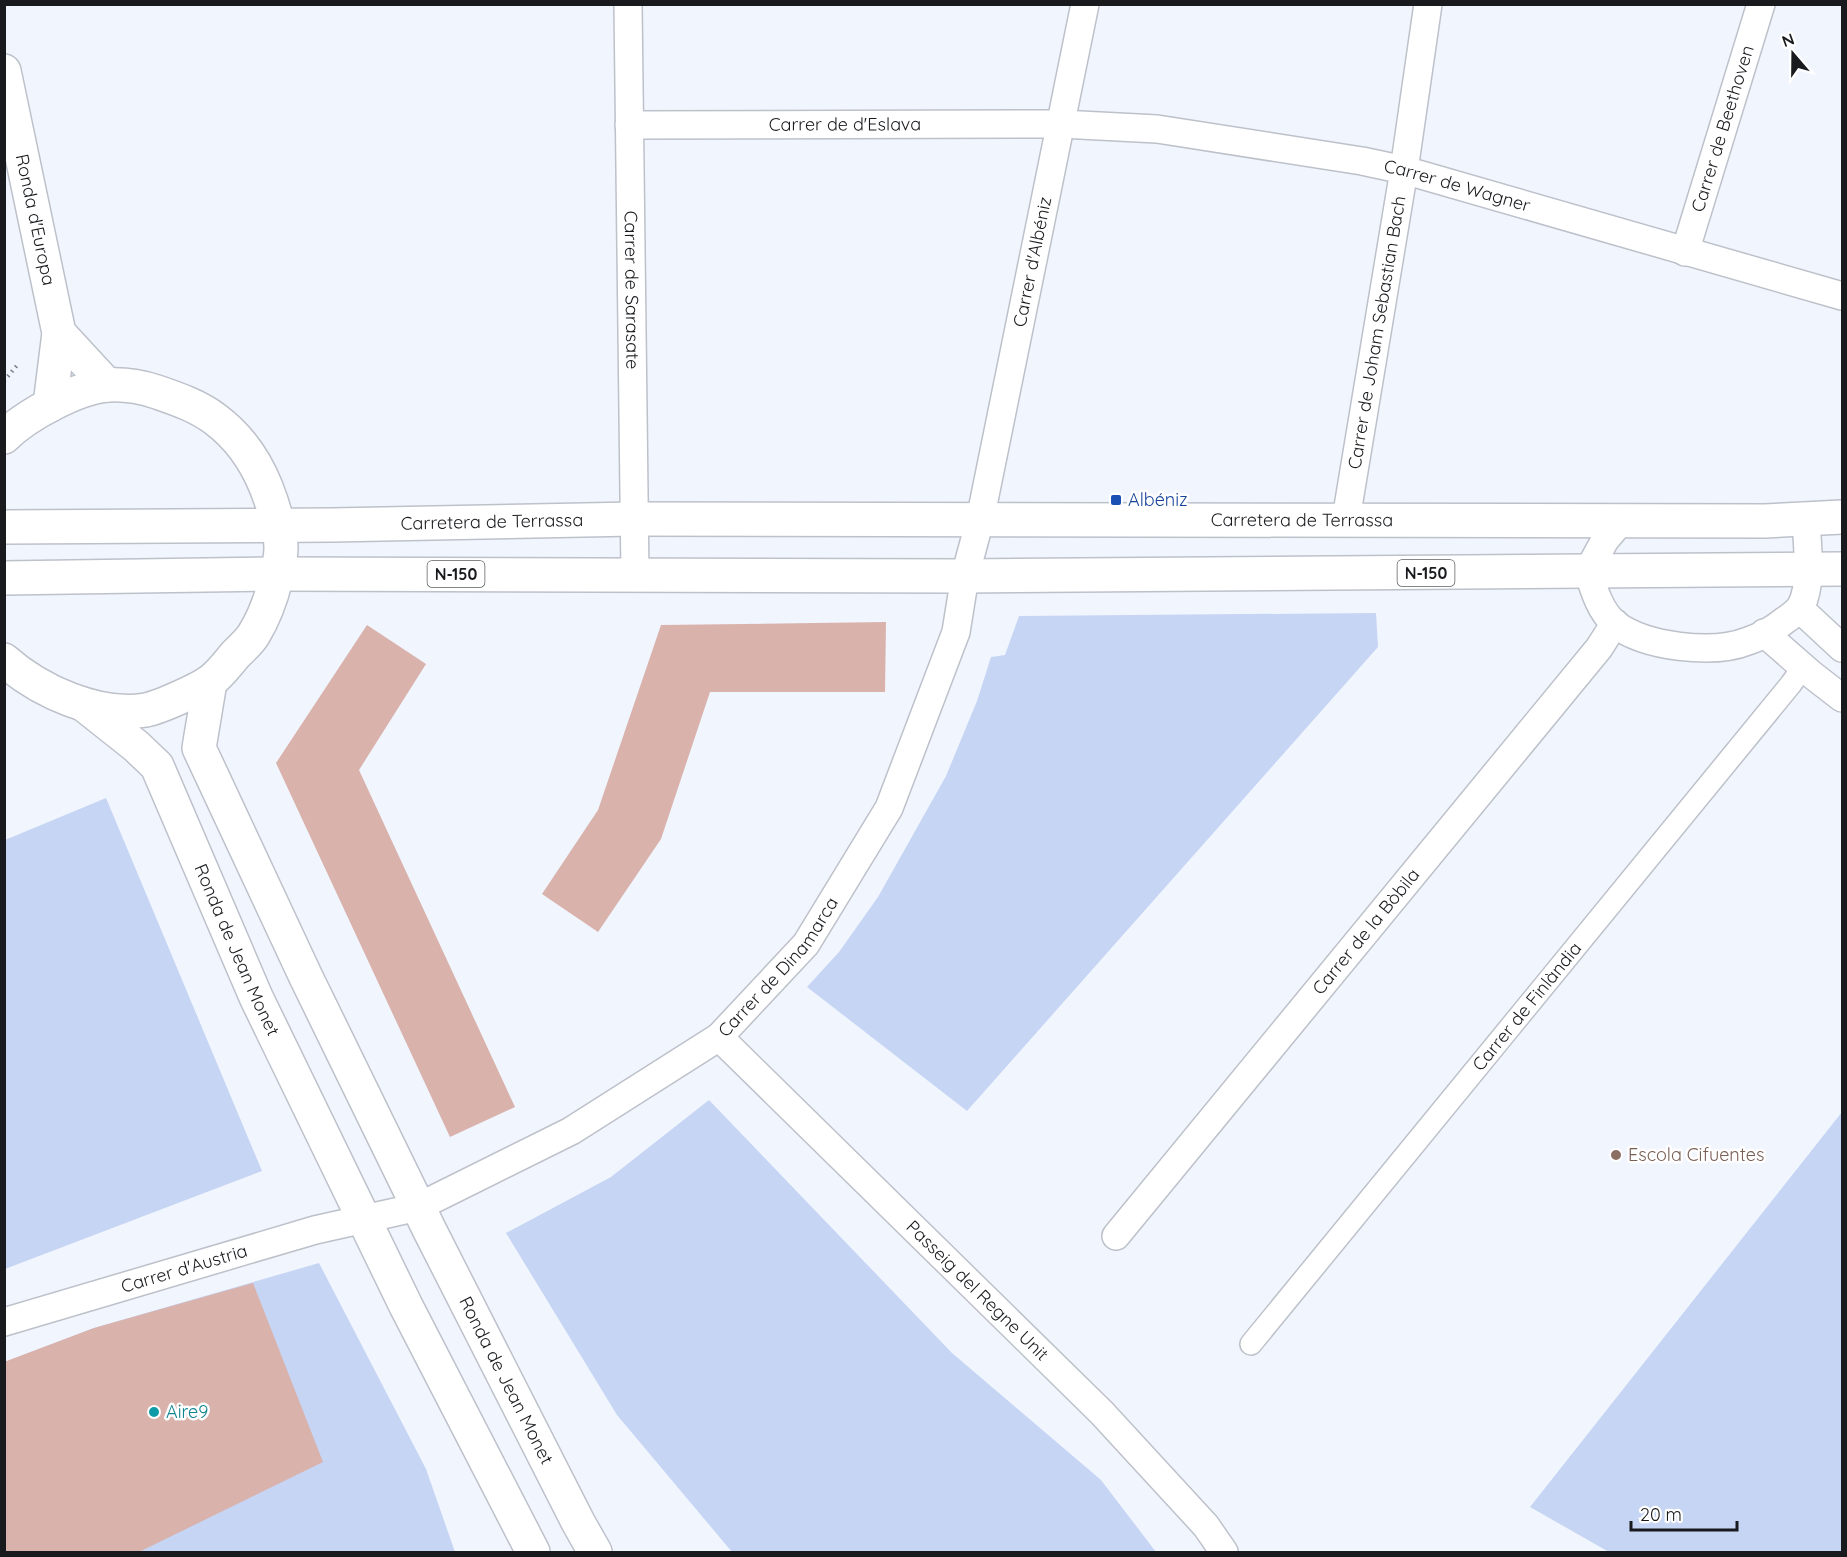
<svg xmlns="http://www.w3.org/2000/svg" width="1847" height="1557" viewBox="0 0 1847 1557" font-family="Quicksand,sans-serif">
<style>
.green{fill:#c6d5f4}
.building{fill:#d9b2ac}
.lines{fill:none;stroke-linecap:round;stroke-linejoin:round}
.pedestrian-casing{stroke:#bdc1ca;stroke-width:24}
.minor-casing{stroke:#bdc1ca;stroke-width:30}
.tertiary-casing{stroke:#bdc1ca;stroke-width:36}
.primary-casing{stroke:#bdc1ca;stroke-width:36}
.path{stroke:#7d7f85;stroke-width:4;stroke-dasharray:1.5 4.5;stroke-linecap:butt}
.pedestrian{stroke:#fff;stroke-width:21}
.minor{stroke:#fff;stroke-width:27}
.tertiary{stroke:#fff;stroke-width:33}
.primary{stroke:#fff;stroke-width:33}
.transit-dot{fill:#1a4fb4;stroke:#fff;stroke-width:2}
.education-dot{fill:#8d6e63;stroke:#fff;stroke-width:2}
.culture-dot{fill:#0f9aa8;stroke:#fff;stroke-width:2}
.labels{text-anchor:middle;stroke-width:5;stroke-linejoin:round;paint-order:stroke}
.shield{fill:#fff;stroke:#5d5f61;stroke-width:1.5}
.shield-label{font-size:16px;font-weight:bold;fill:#181a1d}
.street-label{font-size:18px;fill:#181a1d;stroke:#fff}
.transit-label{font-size:18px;fill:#164399;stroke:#fff;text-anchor:start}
.education-label{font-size:18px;fill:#785e54;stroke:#fff;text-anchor:start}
.culture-label{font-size:18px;fill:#0d838f;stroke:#fff;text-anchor:start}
</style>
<rect width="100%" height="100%" fill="#f1f5fe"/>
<!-- green -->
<path class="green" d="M1376,613L1378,647L967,1111L807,987L839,952L878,897L946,776L977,701L991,657L1005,655L1019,616Z
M106,798L262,1171L5,1269V840Z
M709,1100L952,1353L1101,1480L1156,1552H732L617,1415L506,1233L611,1177Z
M1842,1112V1552H1609L1530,1507Z
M319,1263L426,1469L455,1552H5V1362L94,1328Z"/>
<!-- building -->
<path class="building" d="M886,622L885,692H710L661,839L598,932L542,894L598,810L661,625Z
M367,625L426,664L359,770L515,1107L450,1137L276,763Z
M253,1283L323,1462L139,1552H4V1362L94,1328Z"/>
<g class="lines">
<defs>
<g id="pedestrian">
<path id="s1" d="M1251,1344L1791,684L1803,667"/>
</g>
<g id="minor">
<path id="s2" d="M628,4L635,575"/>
<path id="s3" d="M629,125L1061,124L1157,129L1362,161L1404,170L1842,296"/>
<path id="s4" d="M1685,252L1761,4"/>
<path id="s5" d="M1346,519L1404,170L1428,4"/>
<path d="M1622,520L1605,540L1588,571C1594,590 1600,611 1615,624C1645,647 1713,655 1748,641C1760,637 1774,629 1784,621C1790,617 1797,612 1801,606C1813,583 1807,545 1806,520"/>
<path d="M1800,609L1842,648"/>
<path d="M1764,633L1811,674L1842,698"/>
<path id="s6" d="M719,1037L1102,1413L1206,1526L1224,1552"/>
<path id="s7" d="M1116,1236L1599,648L1615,623"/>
<path id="s8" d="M4,1322L315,1230L418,1207L571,1131L719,1037L806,944L889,808L956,632L965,576L980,520L1085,4"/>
</g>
<g id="tertiary">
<path id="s9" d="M4,71L59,333L50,405"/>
<path d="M59,333L107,385"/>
<path d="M4,437C26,415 78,387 108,385C125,384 142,387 157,392C177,399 198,406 215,419C238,436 255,460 266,487C273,505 281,528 281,548C281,558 278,570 276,579C271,599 265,616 254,634C250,641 242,648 236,654C228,663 221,673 212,680C201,689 160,707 146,710C98,718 39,691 4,660"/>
<path id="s10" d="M210,682L199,748L305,975L430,1231L578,1522L595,1552"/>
<path id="s11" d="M83,704L136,746L157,766L256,997L406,1306L533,1552"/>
</g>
<g id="primary">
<path id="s12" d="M4,527L332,525L634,519L1765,521L1842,517"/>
<path d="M4,578L277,574L965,576L1842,569"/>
</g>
</defs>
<!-- pedestrian casing -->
<use href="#pedestrian" class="pedestrian-casing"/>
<!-- minor casing -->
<use href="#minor" class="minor-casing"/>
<!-- tertiary casing -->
<use href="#tertiary" class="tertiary-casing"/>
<!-- primary casing -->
<use href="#primary" class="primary-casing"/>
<!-- path -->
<path class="path" d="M4,381L19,363"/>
<!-- pedestrian -->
<use href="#pedestrian" class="pedestrian"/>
<!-- minor -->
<use href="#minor" class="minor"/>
<!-- tertiary -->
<use href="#tertiary" class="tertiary"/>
<!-- primary -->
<use href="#primary" class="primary"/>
</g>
<!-- markers -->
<rect class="transit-dot" x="1110" y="494" width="12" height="12" rx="3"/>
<circle class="education-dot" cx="1616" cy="1155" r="6"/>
<circle class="culture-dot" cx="154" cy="1412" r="6"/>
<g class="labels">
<!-- shield labels -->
<g class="shield">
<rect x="1397.5" y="560" width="57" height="26" rx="4.5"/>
<rect x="427.5" y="561" width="57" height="26" rx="4.5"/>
</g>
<g class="shield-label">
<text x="1426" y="579">N-150</text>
<text x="456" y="580">N-150</text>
</g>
<!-- street labels -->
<g class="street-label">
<text dy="6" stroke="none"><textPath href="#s3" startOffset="216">Carrer de d'Eslava</textPath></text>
<text dy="6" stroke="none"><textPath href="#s4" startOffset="129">Carrer de Beethoven</textPath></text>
<text dy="6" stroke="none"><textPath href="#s3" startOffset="834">Carrer de Wagner</textPath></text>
<text dy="6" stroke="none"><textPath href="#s9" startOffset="152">Ronda d'Europa</textPath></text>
<text dy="6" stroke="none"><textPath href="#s8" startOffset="1629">Carrer d'Albéniz</textPath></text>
<text dy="6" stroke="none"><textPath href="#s2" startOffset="286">Carrer de Sarasate</textPath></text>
<text dy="6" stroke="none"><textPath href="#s5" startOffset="189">Carrer de Joham Sebastian Bach</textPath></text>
<text dy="6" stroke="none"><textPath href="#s12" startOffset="1298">Carretera de Terrassa</textPath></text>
<text dy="6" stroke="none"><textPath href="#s12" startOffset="488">Carretera de Terrassa</textPath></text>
<text dy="6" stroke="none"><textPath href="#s7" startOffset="394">Carrer de la Bòbila</textPath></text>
<text dy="6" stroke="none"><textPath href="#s11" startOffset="297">Ronda de Jean Monet</textPath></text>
<text dy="6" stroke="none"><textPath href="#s8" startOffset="868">Carrer de Dinamarca</textPath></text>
<text dy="6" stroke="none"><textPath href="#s1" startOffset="436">Carrer de Finlàndia</textPath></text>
<text dy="6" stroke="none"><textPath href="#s8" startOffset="188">Carrer d'Austria</textPath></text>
<text dy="6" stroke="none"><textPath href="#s6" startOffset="362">Passeig del Regne Unit</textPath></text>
<text dy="6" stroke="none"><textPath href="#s10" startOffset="770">Ronda de Jean Monet</textPath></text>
</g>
<!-- transit labels -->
<g class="transit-label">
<text x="1128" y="506">Albéniz</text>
</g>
<!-- education labels -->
<g class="education-label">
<text x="1628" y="1161">Escola Cifuentes</text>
</g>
<!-- culture labels -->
<g class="culture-label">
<text x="166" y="1418">Aire9</text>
</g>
</g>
<!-- border -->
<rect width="1847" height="1557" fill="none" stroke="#181a1d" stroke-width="12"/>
<!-- north arrow -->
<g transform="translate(1793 54) rotate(340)" stroke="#ffffff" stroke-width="4.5" paint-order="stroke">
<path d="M0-4.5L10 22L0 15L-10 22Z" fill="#181a1d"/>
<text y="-9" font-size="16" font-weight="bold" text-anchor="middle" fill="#181a1d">N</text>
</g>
<!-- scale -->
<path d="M1631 1521v9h106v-9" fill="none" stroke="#181a1d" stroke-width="3"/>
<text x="1640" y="1521" font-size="18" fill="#181a1d" stroke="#ffffff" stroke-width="4.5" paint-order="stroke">20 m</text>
</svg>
